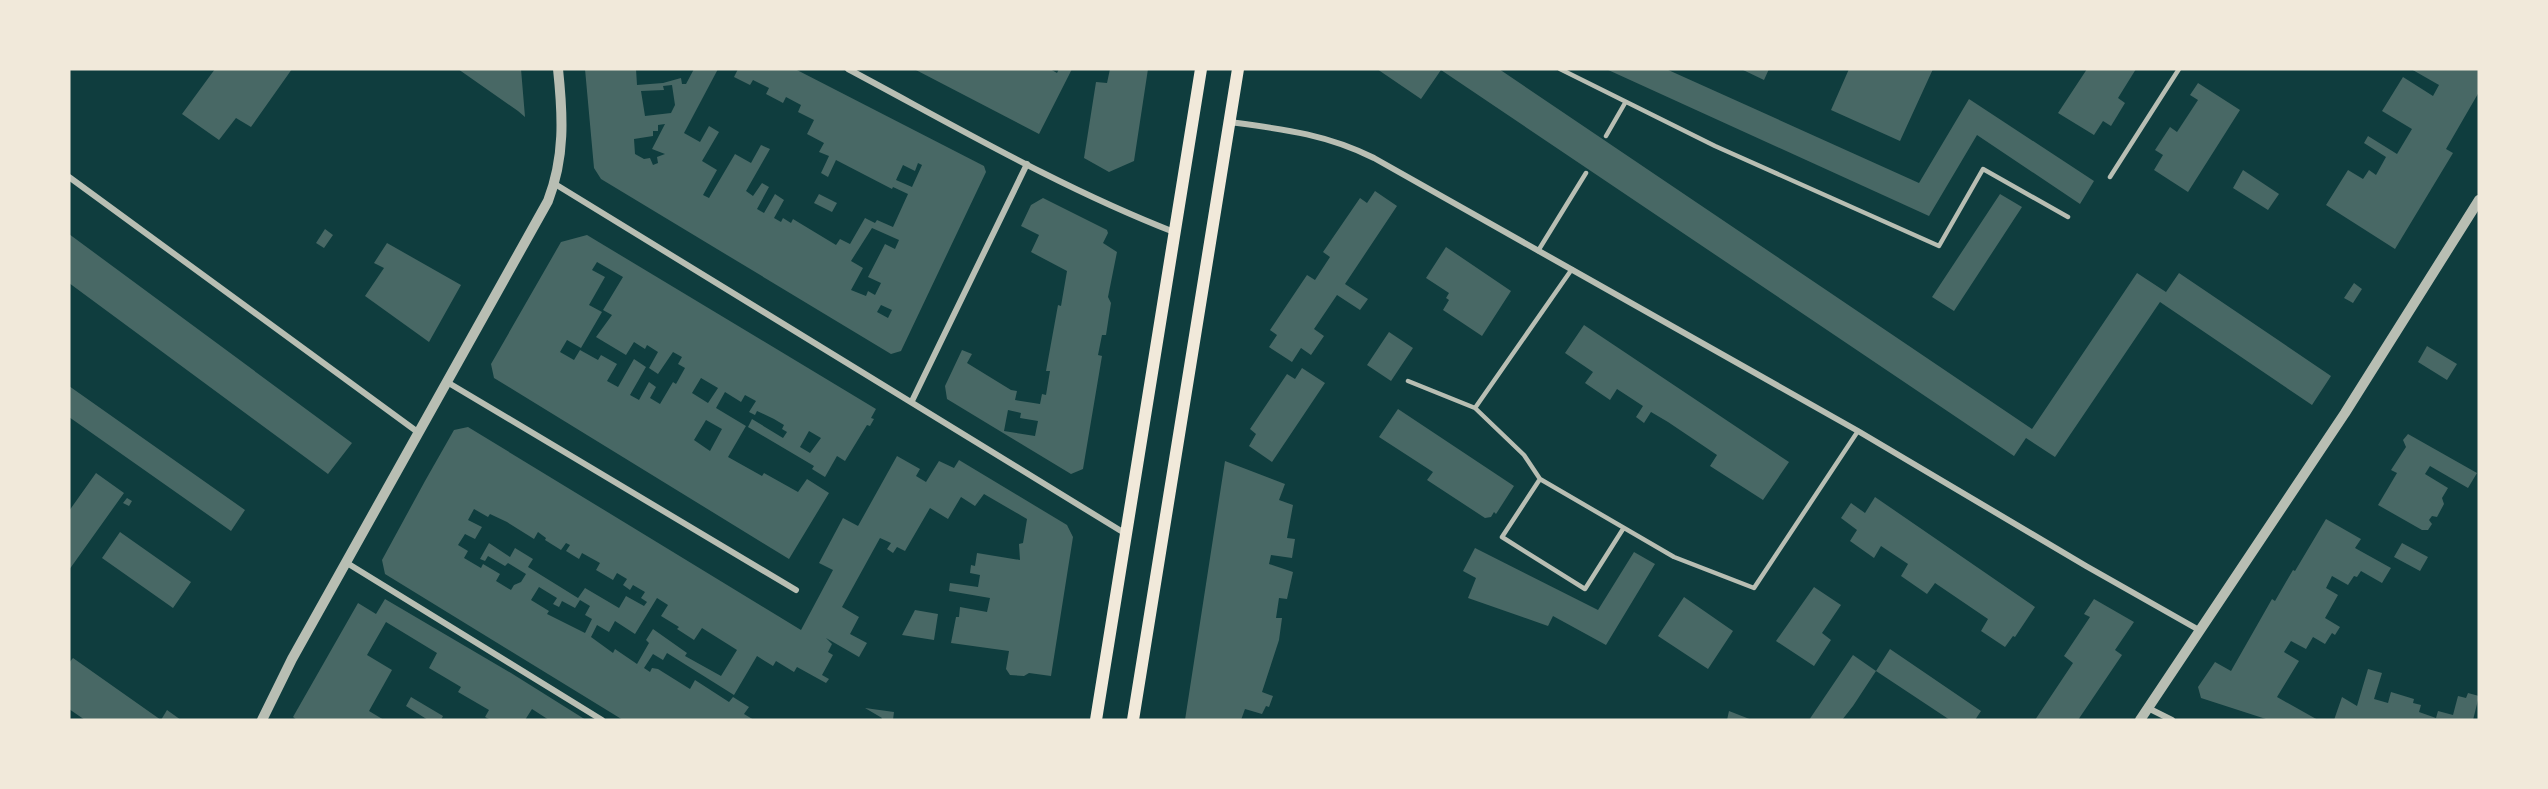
<svg xmlns="http://www.w3.org/2000/svg" width="2548" height="789" viewBox="0 0 2548 789" font-family="Ubuntu,sans-serif">
<style>
.building{fill:#486865;fill-rule:evenodd}
.lines{fill:none;stroke-linecap:round;stroke-linejoin:round}
.service{stroke:#b8beb3;stroke-width:4.5}
.minor{stroke:#b8beb3;stroke-width:6}
.tertiary{stroke:#b8beb3;stroke-width:10}
.secondary{stroke:#f1e9da;stroke-width:12}
</style>
<rect width="100%" height="100%" fill="#0f3d3e"/>
<!-- building -->
<path class="building" d="M215,69H292L251,127L236,118L219,140L182,114Z
M458,69H521L525,117L518,111Z
M585,69H636L637,85L663,83L681,78L682,84H686L694,69H718L684,133L700,142L709,126L719,132L702,161L717,170L703,195L709,198L735,154L751,163L761,145L770,149L746,191L753,196L762,183L769,187L757,209L764,213L775,194L784,200L774,218L781,222L783,218L791,223L793,219L836,245L840,239L850,244L865,218L875,223L877,220L893,227L908,194L893,187L892,189L836,160L828,177L821,173L829,156L819,152L824,143L807,134L814,120L798,112L801,105L786,97L783,103L766,94L769,88L753,80L750,85L734,77L738,69H795L984,166L986,172L901,351L891,354L601,179L594,168ZM672,85L675,105L671,113L645,116L641,91L664,90L663,86ZM665,124L652,149L665,154L657,157L658,163L653,165L650,158L644,159L635,154L634,139L653,136V131H658V125ZM918,163L922,165L912,187L896,180L903,165L915,171ZM872,228L899,240L895,249L885,244L868,277L881,283L875,295L868,291L866,296L851,290L863,268L851,261ZM881,305L892,310L888,318L877,312Z
M914,69H1050L1057,73L1059,69H1072L1039,134Z
M1110,69H1148L1134,161L1109,172L1084,158L1096,82L1107,83Z
M1377,69H1499L2032,429L2137,273L2166,292L2179,273L2331,376L2312,405L2160,302L2055,457L2026,438L2014,456L1441,70L1421,99Z
M1606,69H1666L1919,183L1969,99L2094,181L2080,204L1977,135L1929,216Z
M1741,69H1769L1764,80Z
M1849,69H1933L1900,141L1831,110Z
M2087,69H2136L2118,98L2125,103L2111,126L2103,121L2094,135L2058,113Z
M2411,69H2479V92L2446,149L2453,153L2395,249L2326,205L2348,170L2363,179L2369,170L2376,175L2386,157L2364,143L2368,136L2397,154L2412,129L2382,111L2403,77L2433,96L2439,85Z
M2198,83L2240,110L2188,192L2154,170L2163,155L2155,150L2170,127L2177,132L2198,100L2190,95Z
M2243,170L2279,194L2268,210L2233,188Z
M1375,191L1397,206L1345,284L1368,299L1360,310L1337,295L1314,329L1324,336L1311,355L1301,348L1292,362L1269,347L1277,335L1270,330L1307,275L1315,280L1330,257L1323,252L1360,198L1367,203Z
M819,194L837,203L832,212L814,203Z
M2000,194L2022,207L1954,311L1932,297Z
M1043,198L1107,230L1108,233L1103,243L1117,252L1108,297L1111,303L1106,335H1102L1098,355L1102,356L1083,469L1071,474L947,399L945,386L962,350L972,354L967,363L1011,390L1017,391L1015,400L1040,404L1042,394L1046,395L1050,371H1046L1058,305L1061,306L1067,271L1031,252L1039,235L1021,226L1031,205ZM1008,410L1021,413L1020,418L1038,421L1035,436L1004,431Z
M325,229L333,235L324,248L316,243Z
M69,234L352,443L328,474L69,283Z
M587,235L876,409L871,418L874,419L870,426L867,425L845,461L837,456L825,477L812,469L814,466L748,427L752,419L783,438L787,432L782,429L784,425L774,419L757,411L755,415L749,412L756,401L745,395L741,402L725,392L716,408L746,426L728,457L762,476L764,473L798,492L807,479L829,493L789,559L494,378L491,364L561,242ZM597,262L623,277L603,310L612,315L596,337L626,355L634,342L645,349L647,345L658,352L649,368L658,374L673,352L682,357L678,364L685,368L676,384L673,382L660,404L650,398L656,387L649,382L639,400L630,395L646,367L634,359L618,387L607,381L617,364L601,355L598,360L580,350L574,360L560,352L567,340L581,348L602,312L589,305L605,277L592,270ZM701,378L718,388L708,403L692,393ZM706,420L722,429L710,451L694,440ZM809,431L821,438L810,453L800,447Z
M387,243L461,285L429,342L365,296L384,268L374,263Z
M1446,247L1511,291L1482,336L1443,310L1449,300L1446,298L1449,293L1426,278Z
M2354,283L2362,289L2353,303L2344,298Z
M1584,325L1789,462L1763,500L1710,466L1717,455L1668,422L1651,412L1644,423L1636,417L1643,406L1617,389L1610,400L1585,383L1593,372L1565,353Z
M1389,332L1413,348L1391,381L1367,365Z
M2427,346L2457,364L2447,380L2418,362Z
M1302,368L1325,383L1272,462L1249,446L1256,434L1250,429L1287,374L1295,379Z
M69,386L245,510L231,531L69,417Z
M1398,409L1514,486L1496,514L1494,512L1491,517L1485,518L1427,480L1433,472L1379,437Z
M468,427L801,630L833,570L819,563L843,518L858,526L897,456L920,469L916,476L926,482L939,461L954,468L959,460L1067,525L1073,537L1051,676L1029,673L1024,676L1010,675L1006,669L1009,651L951,643L956,617H959L960,607L987,612L990,598L949,591L950,583L978,587L980,575L970,573L971,565L975,566L977,553L1020,560L1019,544L1023,543L1027,519L984,494L975,506L961,497L948,519L930,508L905,551L897,547L893,553L887,549L891,543L880,538L842,607L859,617L850,634L867,643L859,657L826,638L832,644L828,652L833,655L822,675L829,679L826,683L797,667L794,672L776,661L773,666L757,656L734,695L667,653L663,660L653,654L644,668L650,672L652,668L658,669L690,689L695,680L729,702L733,697L749,707L744,714L754,720H623L385,574L382,560L425,481L454,430ZM474,509L488,517L490,514L507,522L534,539L538,532L546,538L545,540L561,550L566,543L570,545L566,551L579,559L582,553L600,563L596,570L613,580L617,573L627,579L623,585L630,590L633,585L645,592L641,598L647,602L644,606L626,596L619,608L585,588L578,598L528,567L533,559L515,548L510,557L489,543L480,559L485,561L488,556L505,566L508,563L526,574L521,582L514,585L511,590L496,581L500,574L483,564L481,568L464,558L468,551L458,545L465,534L475,539L482,527L468,520ZM539,587L557,598L553,604L559,607L562,601L575,608L580,600L590,606L585,615L592,619L585,633L547,614L549,611L531,600ZM657,598L668,605L661,616L679,627L677,629L694,640L702,628L737,650L721,676L685,656L687,653L653,629L646,640L649,643L637,664L615,649L613,653L591,637L597,625L609,632L615,621L635,634Z
M2408,434L2477,473L2468,488L2430,466L2425,474L2448,488L2442,498L2444,504L2437,517L2432,516L2429,520L2432,524L2428,530H2422L2378,505L2397,473L2391,470L2406,447L2403,440Z
M1225,461L1285,484L1279,500L1293,505L1287,538L1295,539L1292,558L1271,555L1269,564L1293,572L1287,599L1279,598L1276,618H1282L1279,640L1262,692L1273,696L1269,707L1266,706L1262,714L1245,709L1241,720H1185Z
M96,473L124,493L69,570V511Z
M1875,497L2035,607L2015,637L2013,636L2005,647L1981,631L1988,619L1935,583L1927,594L1901,576L1908,564L1881,546L1874,558L1850,541L1857,530L1841,518L1851,503L1865,513Z
M127,498L132,501L129,506L123,503Z
M2326,519L2361,539L2355,548L2391,568L2382,583L2361,571L2357,577L2354,576L2348,585L2332,576L2326,588L2338,595L2325,618L2340,627L2335,635L2332,633L2325,644L2313,637L2306,649L2291,641L2284,652L2299,661L2277,697L2318,720H2269L2201,698L2198,687L2215,662L2231,671L2272,599L2275,601L2293,570L2295,571Z
M120,532L191,582L173,608L102,558Z
M2402,543L2428,557L2420,571L2394,557Z
M1475,548L1598,610L1634,552L1655,564L1606,645L1553,616L1548,626L1468,598L1476,578L1463,571Z
M1814,587L1841,605L1822,633L1831,640L1814,666L1776,641Z
M1684,597L1733,631L1708,669L1658,636Z
M385,599L511,673L586,720H549L532,709L525,720H491L485,717L489,710L458,692L461,687L429,668L437,653L386,622L367,655L392,670L369,711L384,720H297L293,717L358,603L376,614Z
M2094,599L2134,622L2115,650L2122,655L2078,720H2035L2073,663L2064,656L2090,617L2084,614Z
M915,610L938,614L934,640L902,635Z
M1890,649L1981,711L1975,720H1950L1876,671Z
M1853,655L1876,671L1853,706L1842,720H1809Z
M73,658L161,720L167,710L181,720H85L69,709V663Z
M2368,669L2382,673L2374,699L2388,703L2391,692L2414,699L2413,703L2421,705L2419,712L2436,718L2438,711L2453,715L2458,696L2466,698L2468,693L2479,696L2473,720H2334L2342,697L2357,706Z
M411,697L443,716L441,720H428L406,706Z
M865,708L894,712L893,720H881L882,718Z
M1729,711L1752,720H1727Z"/>
<g class="lines">
<!-- service -->
<path class="service" d="M1560,69L1715,146L1939,246L1983,169L2068,217
M1606,136L1625,103
M2110,177L2179,69
M1538,251L1586,173
M1408,381L1475,408L1524,455L1540,479L1674,557L1754,588L1858,431
M1475,408L1572,269
M1540,479L1502,537L1585,589L1623,529"/>
<!-- minor -->
<path class="minor" d="M848,69C955,126 1061,188 1174,232
M1230,122C1282,129 1326,134 1374,158L1858,431L2086,566L2199,630
M69,177L419,433
M555,184L1126,534
M447,382L796,590
M912,401L1027,164
M347,563L602,720
M2148,708L2172,720"/>
<!-- tertiary -->
<path class="tertiary" d="M262,720L292,659L548,201C565,157 563,116 558,69
M2140,720L2345,413L2479,200"/>
<!-- secondary -->
<path class="secondary" d="M1096,720L1201,69
M1133,720L1238,69"/>
</g>
<!-- border -->
<rect width="2548" height="789" fill="none" stroke="#f1e9da" stroke-width="141"/>
</svg>
